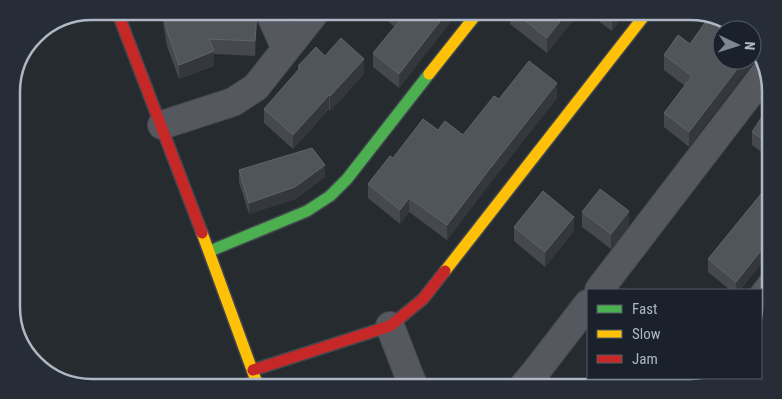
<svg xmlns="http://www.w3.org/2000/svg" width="782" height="399" viewBox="0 0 782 399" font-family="'Roboto Condensed',sans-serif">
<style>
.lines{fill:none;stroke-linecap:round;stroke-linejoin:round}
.street-casing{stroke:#43484d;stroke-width:30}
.fast-casing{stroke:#42474d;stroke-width:14}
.slow-casing{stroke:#42474d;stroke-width:14}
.jam-casing{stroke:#42474d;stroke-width:14}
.street{stroke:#55595f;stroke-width:28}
.fast{stroke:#4caf50;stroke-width:11}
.slow{stroke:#ffc107;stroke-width:11}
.jam{stroke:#c62828;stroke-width:11}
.wall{fill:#45494e}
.shaded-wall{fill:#34383d}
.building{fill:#50555a;stroke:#5f646b}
.rim{fill:none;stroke:#aeb7c3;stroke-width:2.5}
</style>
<rect width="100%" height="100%" fill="#262b30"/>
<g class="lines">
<defs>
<path id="street" d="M269,11L286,49
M162,125L233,102L256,87L316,11
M599,290L766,72
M761,299L771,286
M390,326L414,388
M522,388L537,370L588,304
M691,388L699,378"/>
<path id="fast" d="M210,251L307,211L330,196L347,179L429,74"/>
<path id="slow" d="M429,74L479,11
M202,233L258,386
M445,271L648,11"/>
<path id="jam" d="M117,11L202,233
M253,370L390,326L423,299L445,271"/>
</defs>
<!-- street casing -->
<use href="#street" class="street-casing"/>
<!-- fast casing -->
<use href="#fast" class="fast-casing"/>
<!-- slow casing -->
<use href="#slow" class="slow-casing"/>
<!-- jam casing -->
<use href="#jam" class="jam-casing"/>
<!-- street -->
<use href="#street" class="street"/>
<!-- fast -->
<use href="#fast" class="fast"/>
<!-- slow -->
<use href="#slow" class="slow"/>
<!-- jam -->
<use href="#jam" class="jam"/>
</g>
<!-- wall -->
<path class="wall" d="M161,11H257L255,56L214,54V66L179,79L167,46Z
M375,11H459L399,88L373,67V53L395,27Z
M510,11H579V13L547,53L510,24Z
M585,11H626L612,31Z
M709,17L689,147L664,127V113L685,86L664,70V55L690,44Z
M325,56L364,74L330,111L329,109L293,149L264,123V109L298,70V66Z
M557,98L488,186L447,240L409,212L400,224L368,198V184L393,158L463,135L499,99Z
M770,107V158L752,145V132Z
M239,170L325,177L295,199L249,214L239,182Z
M770,183L771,252L740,290H730L708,272V259Z
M582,212L629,225L611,249L582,227Z
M514,227L574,231L545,267L514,241Z"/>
<!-- shaded-wall -->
<path class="shaded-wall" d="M257,11V22L255,56V41Z
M448,11H459L399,88V74Z
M568,11H579V13L547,53V38Z
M616,11H626L612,31V16Z
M755,45L757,47L760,54L689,147V132L744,60H752V49Z
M214,51V66L179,79V65Z
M364,59V74L330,111V96Z
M557,83V98L488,186L447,240V225L488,171Z
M329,95V109L293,149V135Z
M325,165V177L295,199L249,214V203Z
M409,198V212L400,224V210Z
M629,211V225L611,249V234Z
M574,217V231L545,267V252Z
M771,238V252L740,290H736V282Z"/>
<!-- building -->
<path class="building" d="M164,11H257L255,41L209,39L214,51L179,65L167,31Z
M392,11H448L399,74L373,53L401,19Z
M513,11H568L547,38Z
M605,11H616L612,16Z
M709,17L724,28L729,22L738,30H722V60H744L689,132L664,113L692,76L664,55L678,35L690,44Z
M341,38L364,59L330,96L329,95L293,135L264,109L300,68L298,66L316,47L325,56Z
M752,42L755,45L752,49Z
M529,61L557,83L488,171L447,225L409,198L400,210L368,184L390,156L393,158L423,119L438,130L445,121L463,135L494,96L499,99Z
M769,106L770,107V144L752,132Z
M312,148L325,165L295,187L249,203L239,170Z
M770,183L771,238L736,282L708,259Z
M600,189L629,211L611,234L582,212Z
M543,191L574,217L545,252L514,227Z"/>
<!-- crop -->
<path d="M0 0H782V399H0ZM92 20H690A72 72 0 0 1 762 92V307A72 72 0 0 1 690 379H92A72 72 0 0 1 20 307V92A72 72 0 0 1 92 20Z" fill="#262d36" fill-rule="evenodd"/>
<path class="rim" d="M92 20H690A72 72 0 0 1 762 92V307A72 72 0 0 1 690 379H92A72 72 0 0 1 20 307V92A72 72 0 0 1 92 20Z"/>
<!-- legend -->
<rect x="587" y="289" width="175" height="90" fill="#1a212a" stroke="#555d67"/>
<rect x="597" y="305" width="25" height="8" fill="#4caf50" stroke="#555d67"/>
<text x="632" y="314" font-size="15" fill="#aeb7c3">Fast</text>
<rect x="597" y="330" width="25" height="8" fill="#ffc107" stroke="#555d67"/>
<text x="632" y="339" font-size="15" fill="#aeb7c3">Slow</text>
<rect x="597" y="355" width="25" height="8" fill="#c62828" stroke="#555d67"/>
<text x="632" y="364" font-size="15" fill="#aeb7c3">Jam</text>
<!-- north arrow -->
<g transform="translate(737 45) rotate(94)"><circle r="24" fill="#1a212a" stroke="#555d67"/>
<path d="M0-4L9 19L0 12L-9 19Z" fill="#7e8690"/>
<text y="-8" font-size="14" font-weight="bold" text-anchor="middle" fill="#aeb7c3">N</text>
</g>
</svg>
